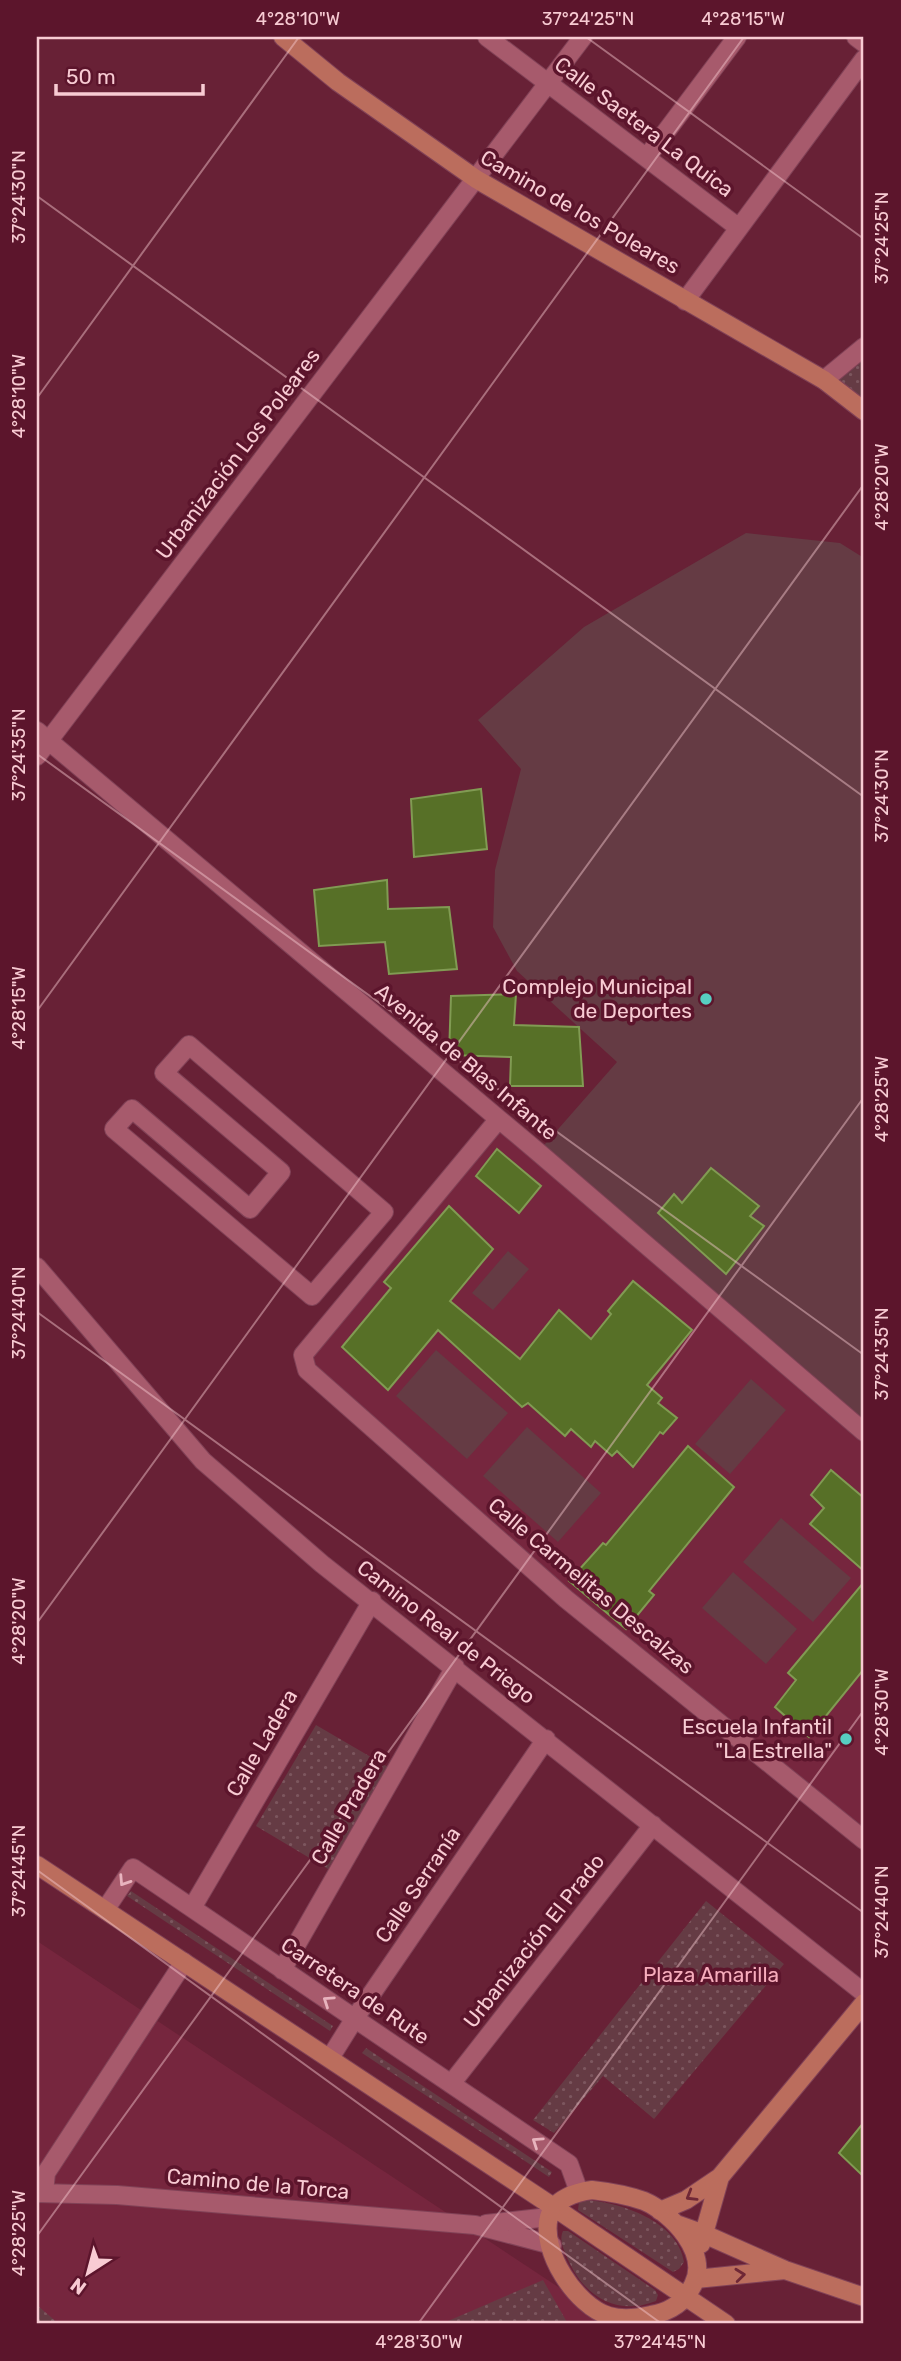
<svg xmlns="http://www.w3.org/2000/svg" width="901" height="2361" viewBox="0 0 901 2361" font-family="Rubik,sans-serif">
<style>
.built{fill:#76263e}
.grass{fill:#653b44}
.park{fill:url(#park-dots)}
.building{fill:#577027;stroke:#819b53;stroke-width:2}
.lines{fill:none;stroke-linecap:round;stroke-linejoin:round}
.street-casing{stroke:#814257;stroke-width:20}
.secondary-casing{stroke:#814257;stroke-width:20}
.street{stroke:#a75a6c;stroke-width:18}
.secondary{stroke:#bb6d5d;stroke-width:18}
.oneway{stroke:#e8b4be}
.oneway2{stroke:#6f2736}
.ticks{fill:none;stroke:#f8cbd3;stroke-width:2;stroke-opacity:0.45}
.poi-dot{fill:#57cec1;stroke:#5c152c;stroke-width:2.5}
.labels{text-anchor:middle;stroke-width:7;stroke-linejoin:round;paint-order:stroke}
.street-label{font-size:21px;fill:#f8cbd3;stroke:#5c152c}
.poi-label{font-size:21px;fill:#f8cbd3;stroke:#5c152c;text-anchor:end}
.park-label{font-size:21px;fill:#f7adbc;stroke:#5c152c}
.neatline{fill:none;stroke:#f8cbd3;stroke-width:2.5}
.ticks-label{font-size:18px;text-anchor:middle;fill:#f8cbd3}
</style>
<defs>
<pattern id="park-dots" width="8" height="8" patternUnits="userSpaceOnUse" patternTransform="scale(1.75)"><rect width="8" height="8" fill="#653b44"/><path d="M2 2h.1M6 6h.1" fill="none" stroke="#7c565e" stroke-width="1.8" stroke-linecap="round"/></pattern>
</defs>
<rect width="100%" height="100%" fill="#682136"/>
<!-- built -->
<path class="built" d="M498,1120L864,1432V1840L566,1599L303,1355Z
M37,1941L614,2324H37Z"/>
<!-- grass -->
<path class="grass" d="M746,533L840,543L864,558V1432L538,1152L617,1062L517,971L493,927L495,870L521,769L478,720L584,627Z
M508,1251L529,1269L493,1310L472,1293Z
M436,1350L508,1413L467,1459L396,1396Z
M751,1379L786,1410L730,1474L695,1444Z
M527,1427L601,1493L558,1542L483,1476Z
M781,1518L851,1578L813,1622L743,1562Z
M733,1572L797,1629L766,1664L702,1608Z"/>
<!-- park -->
<path class="park" d="M864,347V411L824,380Z
M316,1725L388,1767L328,1869L256,1826Z
M131,1891L333,2026L330,2031L127,1896Z
M706,1901L784,1964L654,2119L603,2076L554,2133L533,2120Z
M366,2048L552,2172L549,2177L362,2053Z
M585,2200C620,2202 678,2221 684,2262L679,2269L673,2272L578,2210L579,2202Z
M563,2231H568L655,2290L658,2295L656,2301C616,2317 582,2295 567,2257C563,2248 559,2240 563,2231Z
M543,2280L568,2324H441Z
M37,2305L59,2324H37Z"/>
<!-- building -->
<path class="building" d="M481,789L487,849L414,857L411,799Z
M387,880L388,909L449,907L457,969L389,974L385,942L319,946L314,890Z
M516,994L514,1025L579,1027L583,1086H510L511,1057L449,1055L451,996Z
M497,1149L541,1186L519,1213L476,1176Z
M711,1168L759,1206L750,1216L764,1226L726,1274L658,1213L674,1194L682,1203Z
M449,1206L493,1249L450,1301L520,1359L559,1310L591,1339L611,1314L608,1311L633,1281L692,1330L647,1385L662,1398L658,1403L677,1418L663,1434L660,1432L633,1467L617,1451L612,1456L595,1441L591,1447L571,1429L565,1436L528,1403L522,1407L438,1330L388,1390L342,1347L391,1288L384,1282Z
M688,1446L734,1487L649,1591L654,1595L626,1629L569,1581L603,1543L606,1545Z
M831,1470L864,1498V1571L810,1524L824,1508L811,1495Z
M864,1582V1669L809,1737L775,1707L796,1680L788,1673Z
M864,2122V2177L839,2153Z"/>
<g class="lines">
<defs>
<path id="street" d="M487,37L739,228
M856,37L864,43
M647,157L737,37
M685,301L864,59
M824,380L864,347
M37,731L538,1152L864,1432
M37,756L583,37
M189,1045L384,1212L312,1296L114,1129L132,1109L250,1209L281,1172L164,1073Z
M498,1120L303,1355L307,1370L566,1599L864,1840
M37,1267L203,1461L322,1564L864,1993
M192,1908L372,1601
M105,1910L133,1868L569,2164L579,2192
M282,1970L455,1667
M330,2058L355,2018L546,1739
M451,2084L653,1825
M44,2192L46,2173L184,1962
M37,2193L117,2195L475,2225L552,2245
M486,2224L549,2217"/>
<path id="secondary" d="M283,37L338,82L476,179L824,380L864,411
M37,1865L555,2208L726,2324
M592,2190C610,2192 627,2195 644,2201C672,2213 710,2253 693,2285C684,2303 670,2312 651,2315C638,2318 623,2320 609,2316C576,2306 540,2251 549,2217C554,2199 576,2192 592,2190Z
M660,2211L686,2200L720,2177L864,2003
M676,2224L704,2234L785,2270L864,2297
M701,2244L720,2177
M696,2279L785,2270"/>
</defs>
<!-- street casing -->
<use href="#street" class="street-casing"/>
<!-- secondary casing -->
<use href="#secondary" class="secondary-casing"/>
<!-- street -->
<use href="#street" class="street"/>
<!-- secondary -->
<use href="#secondary" class="secondary"/>
</g>
<!-- one-way arrows -->
<defs><path id="oneway-chevron" d="M-2-3.5L2.5 0L-2 3.5" fill="none" stroke-width="1.6" stroke-linecap="round" stroke-linejoin="round" transform="scale(1.75)"/></defs>
<g class="oneway">
<use href="#oneway-chevron" transform="translate(124 1881) rotate(123)"/>
<use href="#oneway-chevron" transform="translate(328 2001) rotate(-146)"/>
<use href="#oneway-chevron" transform="translate(537 2142) rotate(-146)"/>
</g>
<g class="oneway2">
<use href="#oneway-chevron" transform="translate(691 2196) rotate(149)"/>
<use href="#oneway-chevron" transform="translate(740 2275) rotate(-6)"/>
</g>
<!-- ticks -->
<path class="ticks" d="M586,37L864,239M37,196L864,797M37,398L299,37M37,754L864,1355M37,1011L744,37M37,1312L864,1913M37,1623L864,484M37,1870L662,2324M37,2236L864,1097M418,2324L864,1710M863,2324L864,2322"/>
<!-- markers -->
<g class="poi-dot">
<circle cx="706" cy="999" r="7"/>
<circle cx="846" cy="1739" r="7"/>
</g>
<g class="labels">
<!-- street labels -->
<g class="street-label">
<text transform="translate(644 127) rotate(37)" y="7">Calle Saetera La Quica</text>
<text transform="translate(580 212) rotate(30)" y="7">Camino de los Poleares</text>
<text transform="translate(238 454) rotate(-53)" y="7">Urbanización Los Poleares</text>
<text transform="translate(466 1062) rotate(40)" y="7">Avenida de Blas Infante</text>
<text transform="translate(591 1586) rotate(40)" y="7">Calle Carmelitas Descalzas</text>
<text transform="translate(446 1632) rotate(38)" y="7">Camino Real de Priego</text>
<text transform="translate(262 1743) rotate(-60)" y="7">Calle Ladera</text>
<text transform="translate(349 1807) rotate(-60)" y="7">Calle Pradera</text>
<text transform="translate(418 1885) rotate(-56)" y="7">Calle Serranía</text>
<text transform="translate(534 1941) rotate(-52)" y="7">Urbanización El Prado</text>
<text transform="translate(355 1991) rotate(34)" y="7">Carretera de Rute</text>
<text transform="translate(258 2184) rotate(5)" y="7">Camino de la Torca</text>
</g>
<!-- poi labels -->
<g class="poi-label">
<text x="692" y="994">Complejo Municipal<tspan x="692" dy="24">de Deportes</tspan></text>
<text x="832" y="1734">Escuela Infantil<tspan x="832" dy="24">"La Estrella"</tspan></text>
</g>
<!-- park labels -->
<g class="park-label">
<text x="711" y="1982">Plaza Amarilla</text>
</g>
</g>
<!-- border -->
<rect width="901" height="2361" fill="none" stroke="#5c152c" stroke-width="77"/>
<!-- north arrow -->
<g transform="translate(88 2273) rotate(216)" stroke="#5c152c" stroke-width="5" paint-order="stroke">
<path d="M0-5L12 26L0 18L-12 26Z" fill="#f8cbd3"/>
<text y="-10" font-size="19" font-weight="bold" text-anchor="middle" fill="#f8cbd3">N</text>
</g>
<!-- scale -->
<path d="M56 84v10h147v-10" fill="none" stroke="#f8cbd3" stroke-width="3.5"/>
<text x="66" y="84" font-size="21" fill="#f8cbd3" stroke="#5c152c" stroke-width="5" paint-order="stroke">50 m</text>
<rect x="38" y="38" width="824" height="2284" class="neatline"/>
<g class="ticks-label">
<text x="298" y="25">4°28'10"W</text>
<text x="588" y="25">37°24'25"N</text>
<text x="743" y="25">4°28'15"W</text>
<text transform="translate(19 197) rotate(-90)" y="6">37°24'30"N</text>
<text transform="translate(882 238) rotate(-90)" y="6">37°24'25"N</text>
<text transform="translate(19 396) rotate(-90)" y="6">4°28'10"W</text>
<text transform="translate(882 487) rotate(-90)" y="6">4°28'20"W</text>
<text transform="translate(19 755) rotate(-90)" y="6">37°24'35"N</text>
<text transform="translate(882 796) rotate(-90)" y="6">37°24'30"N</text>
<text transform="translate(19 1008) rotate(-90)" y="6">4°28'15"W</text>
<text transform="translate(882 1099) rotate(-90)" y="6">4°28'25"W</text>
<text transform="translate(19 1313) rotate(-90)" y="6">37°24'40"N</text>
<text transform="translate(882 1354) rotate(-90)" y="6">37°24'35"N</text>
<text transform="translate(19 1621) rotate(-90)" y="6">4°28'20"W</text>
<text transform="translate(882 1712) rotate(-90)" y="6">4°28'30"W</text>
<text transform="translate(19 1871) rotate(-90)" y="6">37°24'45"N</text>
<text transform="translate(882 1912) rotate(-90)" y="6">37°24'40"N</text>
<text transform="translate(19 2233) rotate(-90)" y="6">4°28'25"W</text>
<text x="419" y="2348">4°28'30"W</text>
<text x="660" y="2348">37°24'45"N</text>
</g>
</svg>
